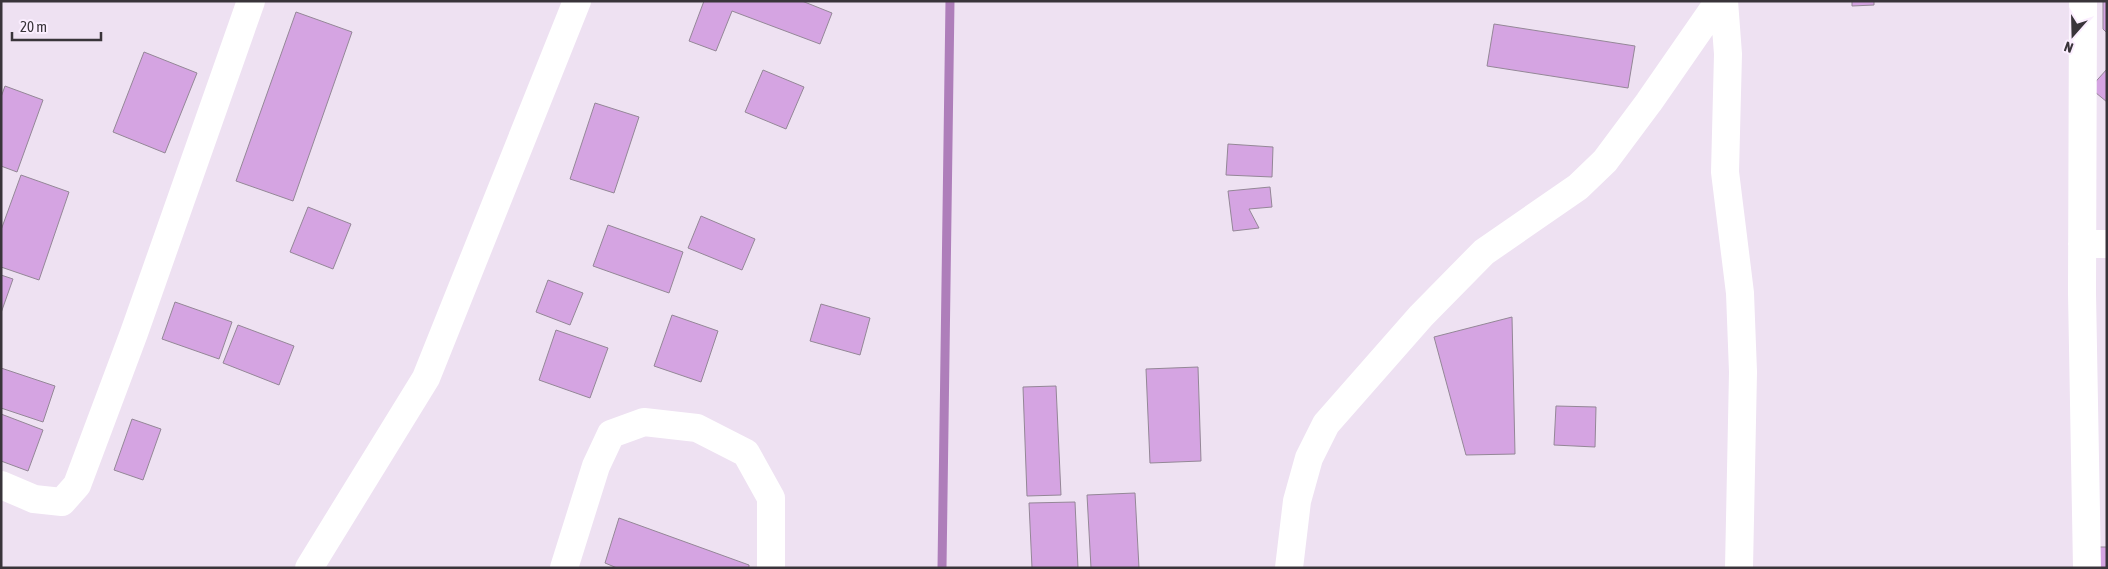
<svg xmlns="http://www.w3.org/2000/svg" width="2108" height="569" viewBox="0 0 2108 569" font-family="'Asap Condensed',sans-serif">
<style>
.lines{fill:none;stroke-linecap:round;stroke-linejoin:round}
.stream{stroke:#ae7eba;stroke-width:9}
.building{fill:#d5a4e2;stroke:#948797}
.street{stroke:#fff;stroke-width:28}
</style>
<rect width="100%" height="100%" fill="#eee1f2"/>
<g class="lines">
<!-- stream -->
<path class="stream" d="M942,568L950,1"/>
</g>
<!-- building -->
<path class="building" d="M704,1H802L832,13L820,44L732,11L716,51L689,41Z
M1852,1H1874V5L1852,6Z
M2103,1H2107V33L2103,29Z
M296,12L352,32L293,201L236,181Z
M1494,24L1635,46L1628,88L1487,66Z
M144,52L197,73L165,153L113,132Z
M2107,69V102L2090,88Z
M763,70L804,87L786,129L745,112Z
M5,86L43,100L17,172L1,166V97Z
M595,103L639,117L614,193L570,179Z
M1228,144L1273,147L1272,177L1226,175Z
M21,175L69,192L39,280L1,267V230Z
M1270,187L1272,207L1249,209L1259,228L1233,231L1228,191Z
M308,207L351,224L333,269L290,252Z
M701,216L755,239L742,270L688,248Z
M608,225L683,252L669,293L593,266Z
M1,275L13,279L1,313Z
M548,280L583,293L570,325L536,312Z
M175,302L232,322L219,359L162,339Z
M821,304L870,318L860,355L810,341Z
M672,315L718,331L701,382L654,366Z
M1512,317L1515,454L1466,455L1434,337Z
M238,325L294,346L279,385L223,363Z
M556,330L608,348L590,398L539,380Z
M1198,367L1201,461L1150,463L1146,369Z
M1,368L55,386L43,422L1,408Z
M1056,386L1061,495L1027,496L1023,387Z
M1556,406L1596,407L1595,447L1554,445Z
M1,414L43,430L28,471L1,461Z
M132,419L161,429L143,480L114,470Z
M1135,493L1139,568H1091L1087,495Z
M1075,502L1078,568H1032L1029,503Z
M619,518L749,565V568H617L605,563Z
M2091,547H2107V568H2090Z"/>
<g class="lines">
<!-- street -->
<path class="street" d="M1724,1L1728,54L1725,172L1740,293L1743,372L1739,568
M2083,1L2082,293L2087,568
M2082,244H2107
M1,485L34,499L62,502L77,485L134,333L251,1
M309,568L426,378L577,1
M564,568L596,466L611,434L644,422L697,428L746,453L771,498V568
M1289,568L1297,501L1309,458L1326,424L1421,316L1484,252L1578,187L1605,161L1649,102L1719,1"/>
</g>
<!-- border -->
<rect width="2108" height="569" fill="none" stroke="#39343a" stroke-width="5"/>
<!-- north arrow -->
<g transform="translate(2073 35) rotate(200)" stroke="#fbeeff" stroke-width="4" paint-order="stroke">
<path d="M0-4L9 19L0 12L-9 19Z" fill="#39343a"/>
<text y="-8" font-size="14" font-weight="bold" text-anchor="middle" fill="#39343a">N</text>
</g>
<!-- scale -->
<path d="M12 32v8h89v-8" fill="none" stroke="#39343a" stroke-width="2.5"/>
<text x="20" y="32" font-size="15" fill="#39343a" stroke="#fbeeff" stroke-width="4" paint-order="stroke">20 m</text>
</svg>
